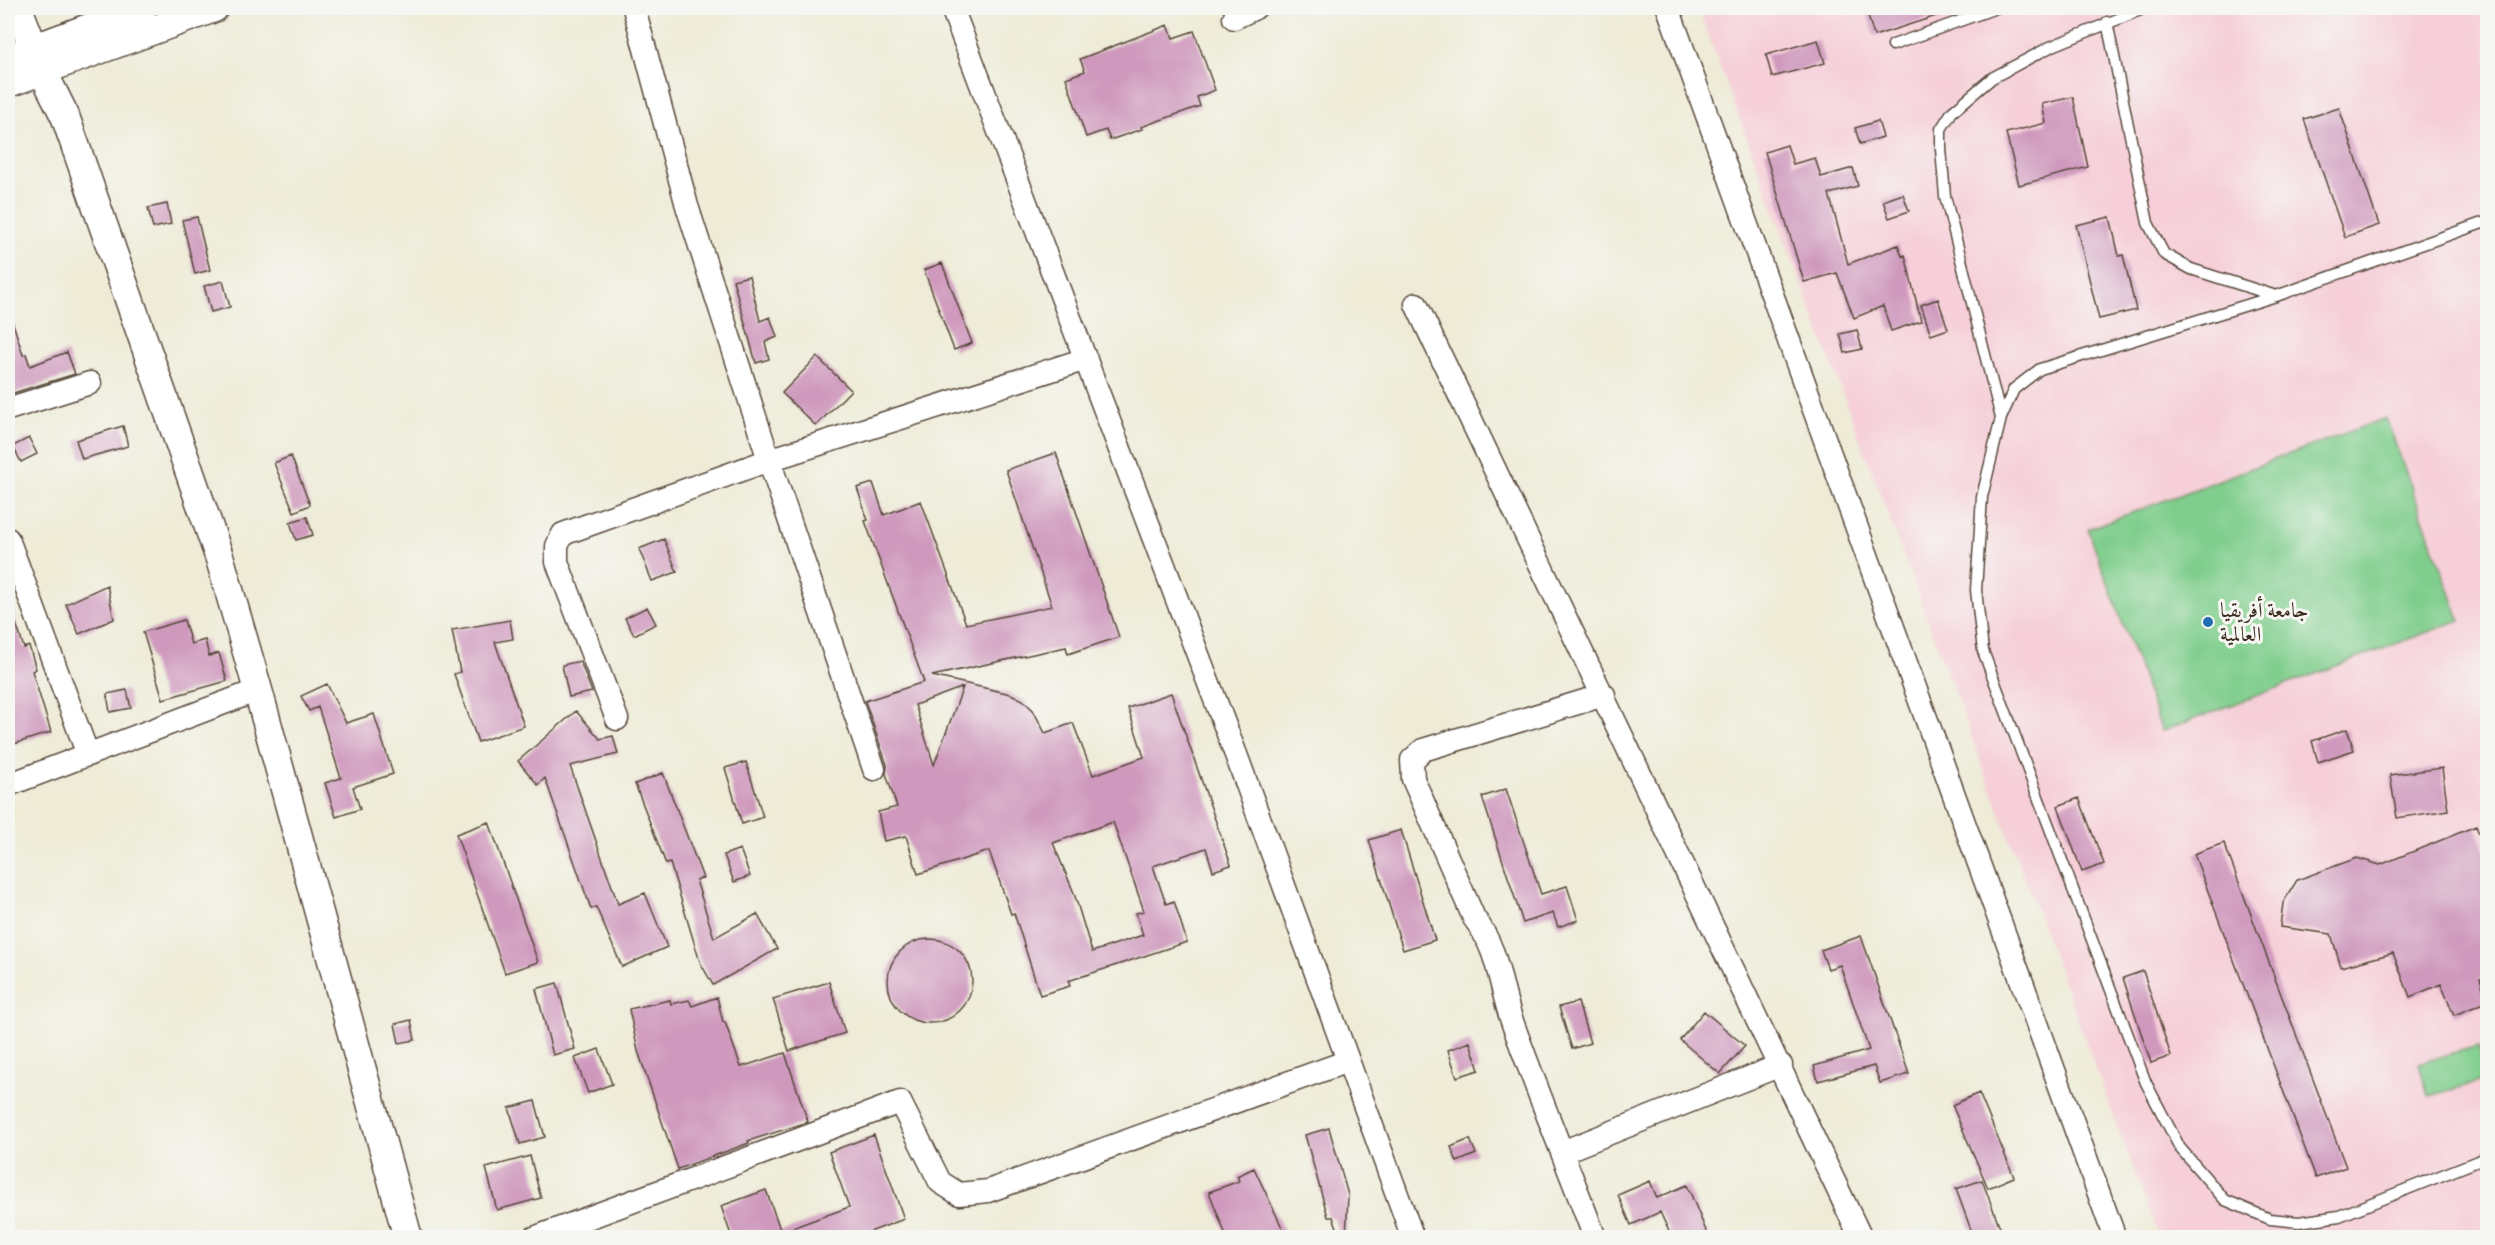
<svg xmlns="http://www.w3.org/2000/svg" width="2495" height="1245" viewBox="0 0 2495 1245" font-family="'Sorts Mill Goudy',Amiri,serif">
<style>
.built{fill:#f6cfd8}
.green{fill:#80ce8d;stroke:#5e7c56;stroke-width:1.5}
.building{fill:#cf99bd;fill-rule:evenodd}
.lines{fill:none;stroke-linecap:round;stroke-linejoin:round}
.service-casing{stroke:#56473a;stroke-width:13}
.minor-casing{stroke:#56473a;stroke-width:25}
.tertiary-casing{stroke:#56473a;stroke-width:31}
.service{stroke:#fff;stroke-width:10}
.minor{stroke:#fff;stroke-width:22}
.tertiary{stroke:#fff;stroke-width:28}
.poi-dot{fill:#1f6fb2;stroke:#f6f6f2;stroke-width:2}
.labels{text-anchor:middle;stroke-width:6;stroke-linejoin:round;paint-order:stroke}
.poi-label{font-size:21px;fill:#3b2a1e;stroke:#f6f6f2;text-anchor:start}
</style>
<rect width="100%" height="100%" fill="#f6f6f2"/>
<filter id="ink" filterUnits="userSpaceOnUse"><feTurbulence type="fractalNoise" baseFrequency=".0167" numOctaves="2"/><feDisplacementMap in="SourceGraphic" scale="12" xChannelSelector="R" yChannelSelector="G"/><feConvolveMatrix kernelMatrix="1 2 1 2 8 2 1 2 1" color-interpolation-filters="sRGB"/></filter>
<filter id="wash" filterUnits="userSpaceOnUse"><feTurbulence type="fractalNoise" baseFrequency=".008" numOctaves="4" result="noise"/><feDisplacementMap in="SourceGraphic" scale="24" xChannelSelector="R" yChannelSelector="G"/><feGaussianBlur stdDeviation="1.35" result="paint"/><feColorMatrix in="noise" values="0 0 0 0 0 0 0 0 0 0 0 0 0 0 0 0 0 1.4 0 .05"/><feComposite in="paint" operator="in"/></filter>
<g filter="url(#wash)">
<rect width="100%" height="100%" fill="#eeebd7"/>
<!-- built -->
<path class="built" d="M1698,8H2487V1237H2159Z"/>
<!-- green -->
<path class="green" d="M2386,418L2460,620L2162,731L2088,529Z
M2478,1046L2487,1080L2428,1096L2419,1063Z"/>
<g id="blocks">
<!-- building -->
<path class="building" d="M1895,8H1952V11L1874,36L1868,16Z
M1168,25L1173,38L1194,31L1215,90L1197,97L1200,106L1141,127L1142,129L1110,140L1106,130L1086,137L1066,78L1085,71L1080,59Z
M1818,40L1825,63L1772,77L1766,55Z
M2073,97L2088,167L2019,185L2006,133L2046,123L2042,104Z
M2339,108L2379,225L2345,237L2304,119Z
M1878,121L1883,137L1860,144L1855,128Z
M1787,145L1793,164L1815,158L1821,177L1853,168L1858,186L1829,194L1848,264L1898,245L1902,256L1905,255L1921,321L1891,331L1883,306L1854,318L1837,273L1804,282L1765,152Z
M1903,194L1909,211L1889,218L1883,201Z
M167,204L171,224L153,228L148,208Z
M197,217L210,270L195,274L182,220Z
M2110,217L2119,256L2123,255L2136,310L2099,319L2076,225Z
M942,263L972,343L954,350L924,270Z
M749,276L760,321L770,317L777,337L765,342L769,359L756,363L733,280Z
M223,281L230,307L211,312L204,286Z
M1938,299L1948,329L1931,335L1921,305Z
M11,317L23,355L26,354L30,366L67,352L75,374L10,394L8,387V318Z
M1857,330L1862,349L1845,353L1840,334Z
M817,357L851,390L816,426L782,393Z
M123,426L128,446L82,459L76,440Z
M29,438L37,454L21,462L13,446Z
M1056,453L1119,637L1068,654L1066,647L932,676L1011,694L1023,700L1033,710L1045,733L1073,723L1093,775L1144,757L1128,708L1171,693L1231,865L1213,871L1206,848L1153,866L1166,904L1174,901L1187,942L1068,981L1070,986L1040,995L1014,913L1011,914L989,851L918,874L906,836L884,841L878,812L897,807L886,774L887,765L865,701L924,682L865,521L868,520L857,488L873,483L884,515L921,501L966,624L1052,606L1006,470ZM963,687L934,765L915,705ZM1113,822L1144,911L1136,913L1143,935L1092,952L1074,893L1053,843Z
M291,456L310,505L294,512L274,463Z
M307,517L313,535L296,540L290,522Z
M664,539L677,572L652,581L639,549Z
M107,585L114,619L79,634L66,604Z
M647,607L656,624L634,635L625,618Z
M11,608L24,648L29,646L36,669L32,671L51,732L8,746V609Z
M184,620L191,644L205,640L209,656L219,653L227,681L163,699L143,632Z
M510,620L513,639L495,642L524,726L478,742L454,674L460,672L452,630Z
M580,661L592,692L569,697L562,665Z
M327,684L346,723L374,714L393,774L353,787L360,809L336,817L325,783L341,778L318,707L309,711L301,696Z
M127,690L131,708L110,712L107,694Z
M576,711L600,739L613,736L618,754L570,766L618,904L645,893L667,947L622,967L596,907L591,909L545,778L538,785L518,761Z
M2347,729L2354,750L2318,762L2312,741Z
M746,762L763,817L742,824L725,768Z
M2442,768L2448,810L2397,818L2390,775Z
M663,773L703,878L696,880L714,938L757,914L777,949L713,985L700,962L670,863L666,864L635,784Z
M1506,789L1541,894L1567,886L1578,920L1558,927L1553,913L1523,923L1482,797Z
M2079,798L2104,864L2082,872L2058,806Z
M489,822L538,962L505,973L456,834Z
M2476,826L2487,854V977L2480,978L2487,1002L2454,1015L2441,984L2410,997L2393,953L2341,967L2331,934L2280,927L2283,903L2297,880L2357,858L2380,865Z
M1401,830L1435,940L1403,950L1369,840Z
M2224,843L2346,1167L2316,1178L2194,854Z
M740,849L750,876L734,882L724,855Z
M1861,936L1909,1074L1880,1083L1874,1066L1818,1081L1814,1066L1869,1050L1840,965L1828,969L1821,950Z
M888 981a42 42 0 1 1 84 0a42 42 0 1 1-84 0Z
M2143,971L2171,1056L2151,1063L2123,978Z
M829,982L845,1033L789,1051L773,999Z
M557,983L575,1049L553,1055L536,989Z
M717,997L723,1022H725L741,1067L785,1053L808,1122L748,1141L749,1143L678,1169L638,1051L629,1009L670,1000L671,1004L689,1000L692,1006Z
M1578,1002L1590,1043L1572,1049L1559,1007Z
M1704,1011L1745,1046L1720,1074L1680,1040Z
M411,1020L415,1040L399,1043L395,1024Z
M1470,1042L1479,1070L1457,1077L1448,1050Z
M599,1049L612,1084L588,1093L575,1058Z
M1979,1093L2014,1177L1988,1188L1952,1105Z
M535,1101L545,1137L520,1144L509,1108Z
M1329,1128L1348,1195L1346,1238H1341L1333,1217H1328L1305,1135Z
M874,1135L904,1219L854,1238H732L721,1206L766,1190L781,1232L849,1207L829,1152Z
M1470,1139L1476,1154L1457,1162L1451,1147Z
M530,1156L541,1198L497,1210L486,1168Z
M1254,1168L1287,1238H1227L1209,1192L1239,1181L1237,1176Z
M1982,1180L2004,1238H1974L1956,1189Z
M1650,1181L1657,1198L1687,1185L1709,1238H1672L1660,1212L1631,1225L1618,1195Z"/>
</g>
</g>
<g filter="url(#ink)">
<use href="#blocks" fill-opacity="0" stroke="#56473a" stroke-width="1.5"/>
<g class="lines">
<defs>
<path id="service" d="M2107,22L2148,223L2164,254L2191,269L2276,296
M1893,45L1996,8
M2488,221L2276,296L2040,369L2014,389L2001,418L1982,497L1976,590L1983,651L2146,1083L2180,1148L2225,1200L2270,1219L2299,1222L2339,1216L2488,1157
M2001,418L1945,196L1941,149V129L1952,112L1992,78L2050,47L2145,8"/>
<path id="minor" d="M634,8L687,206L769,460L874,769
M952,8L1238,760L1413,1238
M1668,8L2115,1238
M1234,18L1255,8
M1416,304L1861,1238
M8,409L90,383
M8,539L88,755
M617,719L557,562V546L563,534L769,460L1086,359
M8,785L258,690
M1562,1152L1781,1065
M534,1238L900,1102L940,1182L959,1194L988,1191L1348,1061
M1595,1238C1568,1166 1539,1096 1513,1024C1499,986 1500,952 1474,918L1413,779L1412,760L1423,750L1604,695"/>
<path id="tertiary" d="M18,8L42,70L65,116L220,559L258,690L408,1238
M8,58L142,8
M8,83L214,8"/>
</defs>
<!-- service casing -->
<use href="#service" class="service-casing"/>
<!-- minor casing -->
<use href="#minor" class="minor-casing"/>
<!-- tertiary casing -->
<use href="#tertiary" class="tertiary-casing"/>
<!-- service -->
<use href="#service" class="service"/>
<!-- minor -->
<use href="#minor" class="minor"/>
<!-- tertiary -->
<use href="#tertiary" class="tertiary"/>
</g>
</g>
<!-- markers -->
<circle class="poi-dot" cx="2208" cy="622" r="6"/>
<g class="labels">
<!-- poi labels -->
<g class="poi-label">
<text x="2220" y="617">جامعة أفريقيا<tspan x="2220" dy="24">العالمية</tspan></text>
</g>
</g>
<!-- margin -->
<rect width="2495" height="1245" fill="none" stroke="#f6f6f2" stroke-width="30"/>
</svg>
